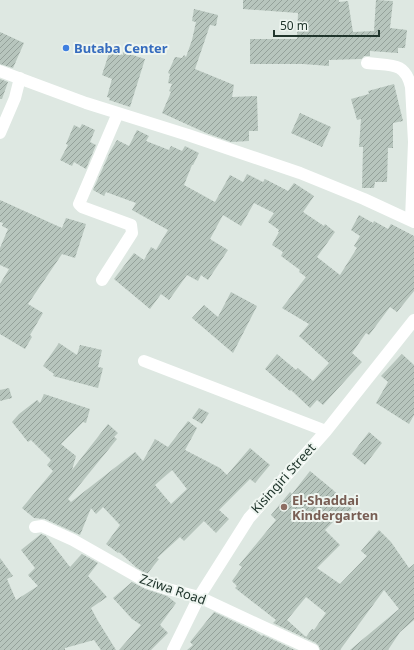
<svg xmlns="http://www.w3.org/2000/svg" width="414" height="650" viewBox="0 0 414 650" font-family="'Noto Sans',sans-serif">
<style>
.building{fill:url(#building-hatch);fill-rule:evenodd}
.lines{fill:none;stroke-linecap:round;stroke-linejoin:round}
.minor{stroke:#fff;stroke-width:12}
.shop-dot{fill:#3f7fe0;stroke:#eef5f0;stroke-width:1.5}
.education-dot{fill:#8d6e63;stroke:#eef5f0;stroke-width:1.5}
.labels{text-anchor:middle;stroke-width:4;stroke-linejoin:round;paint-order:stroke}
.shop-label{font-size:13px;font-weight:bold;fill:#366cbe;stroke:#eef5f0;text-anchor:start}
.street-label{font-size:13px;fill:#21362d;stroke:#eef5f0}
.education-label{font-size:13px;font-weight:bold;fill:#785e54;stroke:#eef5f0;text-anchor:start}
</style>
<defs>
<pattern id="building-hatch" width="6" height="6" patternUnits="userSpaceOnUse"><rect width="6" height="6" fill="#b7c5bd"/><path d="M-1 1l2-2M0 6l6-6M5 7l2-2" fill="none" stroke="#94a19a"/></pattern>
</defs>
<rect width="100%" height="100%" fill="#dee8e2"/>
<!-- building -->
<path class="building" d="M243,0H339V2L348,1L353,32L374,31L376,0L393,1L390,28L407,30L405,48H398V53L370,51V56H364L361,59L329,60V66L303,64H250V39H297L298,13L243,9Z
M194,9L218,15L216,26L210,25L195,69L234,85L232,97L257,96L258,131H249V141L231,142L206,133L162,113L171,92L169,91L172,84L168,83L170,74L168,73L175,57L182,58L184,55L186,57L192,40L196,22L192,21Z
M0,32L24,43L13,68L0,64Z
M110,50L123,55V52L145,59L130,107L109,100L110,98L107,97L112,79L102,75Z
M0,79L8,82L2,99H0Z
M394,84L403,121L393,123V148H388L387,182H375L374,188H362L363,147H359L361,119L357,120L351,99L369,94L368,91Z
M300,113L331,127L322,147L291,133Z
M82,124L95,130L90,142L96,145L86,169L74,162L72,166L60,160L68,145L66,144L74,125L80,128Z
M137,130L149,136L146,141L169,150L171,146L182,151L185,146L199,153L193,165H192L184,185L215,202L230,175L243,182L247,174L263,182L265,179L288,191L294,183L314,196L303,212L324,226L325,224L335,232L317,257L340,275L357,248L354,246L360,236L351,230L359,215L373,223L374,221L388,229L391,224L414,236V291L397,312L390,307L369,335L366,333L352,353L362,362L323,405L317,400L310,408L291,390L290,391L265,369L277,354L296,370L298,368L313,381L329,363L299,336L309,324L282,308L306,277L299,272L300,270L281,256L283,252L272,245L279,232H278L279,230L268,222L274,213L254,203L241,226L223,215L210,239L228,250L208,280L201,275L198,281L187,275L169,300L161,294L150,309L114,279L134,253L144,260L151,247L156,250L168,230L132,210L136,203L106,192L104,196L93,190L110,152L117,140L129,146Z
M0,200L62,228L66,218L86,224L75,258L62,254L28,304L43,313L30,335L32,337L25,349L0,334V284L9,269L0,265V248L8,229L2,226L3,223L0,222Z
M231,292L257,306L233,353L192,318L204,305L218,317Z
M59,343L77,355L80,345L102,350L98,367L103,368L98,388L53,376L54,374L43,366Z
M402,354L414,365V415L409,424L376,403L388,382L381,376Z
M9,388L12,398L0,401V390Z
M44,394L90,409L86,423L83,422L61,444L76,456L72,470L108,424L118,433L114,437L117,439L68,499L71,502L135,452L143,461L155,439L168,447L188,421L197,428L185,450L220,468L227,475L250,448L270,465L255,483L250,479L219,510L229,519L216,533L204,521L184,541L180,537L157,558L159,559L147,574L137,568L119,552L118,553L106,544L120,525L103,507L96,514L91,508L80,535L45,519L34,518L22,508L53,471L47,465L51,460L31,440L28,442L12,422L19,414L37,400L40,403ZM172,470L187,489L171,504L155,485Z
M199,408L209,413L202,424L192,418Z
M369,432L382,443L365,465L352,454Z
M310,471L333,490L352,509L343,517L341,514L325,530L340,545L317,568L340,584L367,556L361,551L379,530L391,542L409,568L414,564V620L400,632L388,650H350L399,609L384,590L340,650H320L319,646L316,643L273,623L276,620L235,588L237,586L232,581L242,567L239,565L276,520L271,515L290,492L292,494ZM306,597L326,613L314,630L312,629L306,637L287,620Z
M41,534L46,536L70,567L82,554L98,563L88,576L107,597L91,608L98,621L116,650H101L94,640L65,648V650H0V558L13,576L7,579L16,600L38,586L28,575L35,568L21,550Z
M132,582L145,589L167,596L176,603L160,625L168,633L151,650H119L141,625L132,619L113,598Z
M214,612L256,632L262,636L263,635L295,650H187L193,645L190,642Z"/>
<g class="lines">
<!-- minor -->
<path class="minor" d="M367,63C390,66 405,61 411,87L414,142L411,220
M0,71L86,103L188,135L300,173L364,199L414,222
M0,133L15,98L20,78
M102,280L132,233L131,225L82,207L79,204L118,113
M144,361L326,431
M35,527L42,526L73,540L147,582L168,589L199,597L313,650
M173,650L199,597L249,518L326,431L414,320"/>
</g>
<!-- markers -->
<circle class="shop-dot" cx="66" cy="48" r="4"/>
<circle class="education-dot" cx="284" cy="507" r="4"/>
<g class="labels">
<!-- shop labels -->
<g class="shop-label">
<text x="74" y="53">Butaba Center</text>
</g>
<!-- street labels -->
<g class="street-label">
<text transform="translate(283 478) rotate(-48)" y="5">Kisingiri Street</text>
<text transform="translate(173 589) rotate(19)" y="5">Zziwa Road</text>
</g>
<!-- education labels -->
<g class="education-label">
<text x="292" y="505">El-Shaddai<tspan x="292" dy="15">Kindergarten</tspan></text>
</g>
</g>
<!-- scale -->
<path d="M274 30v6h105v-6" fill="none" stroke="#21362d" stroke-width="2"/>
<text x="280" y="30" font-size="12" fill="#21362d" stroke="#eef5f0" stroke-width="3" paint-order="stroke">50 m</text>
</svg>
